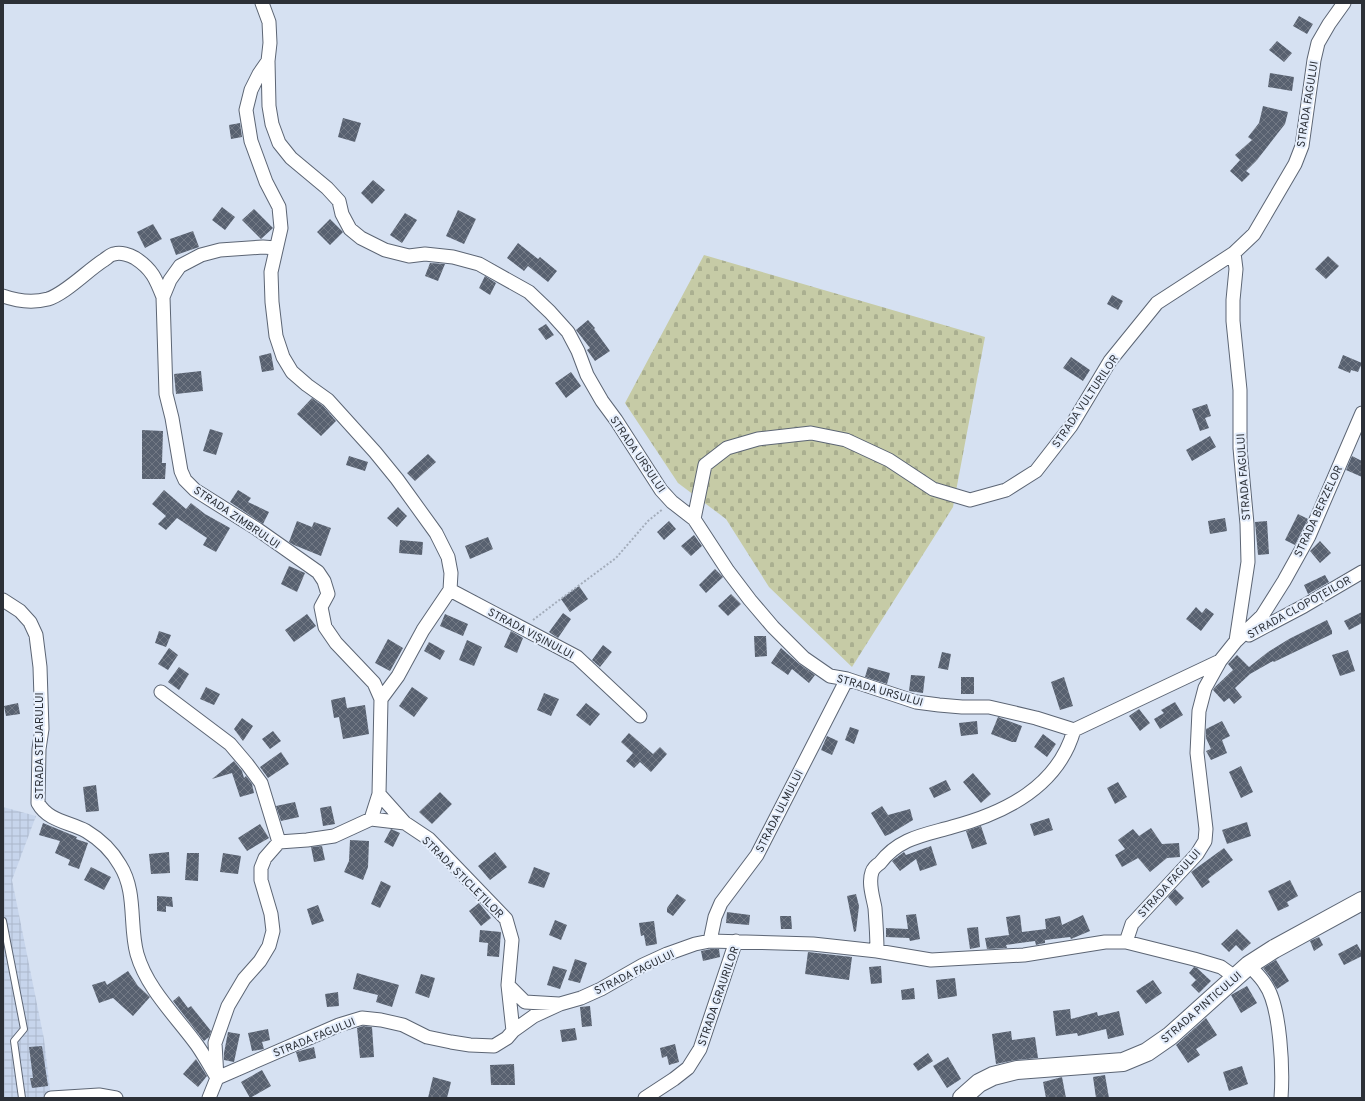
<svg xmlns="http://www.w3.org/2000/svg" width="1365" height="1101" viewBox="0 0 1365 1101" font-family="Overpass,sans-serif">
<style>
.industrial{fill:url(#industrial-grid)}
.cemetery{fill:url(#cemetery-stones)}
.building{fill:url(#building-cross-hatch)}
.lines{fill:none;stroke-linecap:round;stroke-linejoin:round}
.lane-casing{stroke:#5c6574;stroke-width:8}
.street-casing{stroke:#5c6574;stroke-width:15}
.secondary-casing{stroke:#5c6574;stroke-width:20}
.path{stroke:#a3acba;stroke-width:2;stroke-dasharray:2 2;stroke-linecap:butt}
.lane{stroke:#fff;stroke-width:6}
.street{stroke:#fff;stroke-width:13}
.secondary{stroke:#fff;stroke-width:18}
.labels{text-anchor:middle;stroke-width:4;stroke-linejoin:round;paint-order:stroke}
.street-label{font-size:11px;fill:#2c3037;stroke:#e5eefc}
</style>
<defs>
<pattern id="industrial-grid" width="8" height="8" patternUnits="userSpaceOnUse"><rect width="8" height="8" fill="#c7d5ec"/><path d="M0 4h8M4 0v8" fill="none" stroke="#abb7cb"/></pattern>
<pattern id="cemetery-stones" width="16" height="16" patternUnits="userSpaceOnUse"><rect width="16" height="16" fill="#c6cba6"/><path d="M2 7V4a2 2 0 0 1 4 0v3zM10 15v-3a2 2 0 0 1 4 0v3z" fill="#aaaf90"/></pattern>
<pattern id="building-cross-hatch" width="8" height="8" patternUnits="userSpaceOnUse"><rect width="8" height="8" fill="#586170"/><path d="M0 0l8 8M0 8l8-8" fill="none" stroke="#727985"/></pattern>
</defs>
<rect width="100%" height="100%" fill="#d6e1f2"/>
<!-- industrial -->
<path class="industrial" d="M3,807L36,816L12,880L44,1039L51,1098H3Z"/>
<!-- cemetery -->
<path class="cemetery" d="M704,255L985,337L953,507L852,667L769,587L726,519L678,483L625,403Z"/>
<!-- building -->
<path class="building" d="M1299,16L1313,24L1307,34L1293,26Z
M1277,41L1292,53L1284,62L1269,50Z
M1270,73L1294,77L1292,91L1268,87Z
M1263,106L1288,112L1285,124L1257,160L1246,171L1250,174L1242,182L1230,171L1240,160L1235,155L1252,140L1248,137L1259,123Z
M343,118L361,123L355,142L338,137Z
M240,123L242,137L231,139L229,125Z
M373,180L385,190L372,204L361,193Z
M222,207L235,217L225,230L212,220Z
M254,209L273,228L261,239L242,220Z
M458,210L476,219L464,244L446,236Z
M405,213L417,220L402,243L390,235Z
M330,219L343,232L330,245L317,232Z
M153,224L162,239L145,248L137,232Z
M193,231L199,247L176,255L170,239Z
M518,243L538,259L540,257L557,271L548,282L528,266L524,271L507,258Z
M1328,256L1339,266L1326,279L1315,269Z
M430,263L445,264L438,281L425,276Z
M485,276L496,283L490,295L479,288Z
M1112,295L1123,301L1118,310L1107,304Z
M588,320L595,328L594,329L610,351L595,361L587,350L590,348L576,330Z
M546,324L554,335L546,340L538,329Z
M271,353L274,370L262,372L259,356Z
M1343,355L1362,363L1358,372L1351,370L1350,373L1338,368Z
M1071,357L1090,370L1083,381L1063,368Z
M201,371L203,391L176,394L174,374Z
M571,372L581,386L566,398L555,383Z
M312,398L323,406L336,421L321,436L297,414Z
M1207,404L1211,416L1205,418L1209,428L1200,431L1192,409Z
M210,429L223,433L216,455L203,451Z
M142,430L163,431L162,463H166L165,479H142Z
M1210,436L1216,447L1192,461L1186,450Z
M428,454L436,462L415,481L407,473Z
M349,456L368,462L365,471L346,465Z
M1352,456L1362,461V477L1346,470Z
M164,490L186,509L191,503L205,514L230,528L216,552L203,545L207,538L177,518L166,530L158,524L166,516L152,504Z
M238,490L251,498L248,502L269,512L263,524L230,502Z
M398,507L407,516L397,527L387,518Z
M1298,514L1308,519L1295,545L1285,540Z
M1225,518L1227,531L1210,534L1208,521Z
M297,521L312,527L314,522L331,528L321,556L294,545L289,542Z
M669,521L676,529L664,540L657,532Z
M1267,521L1269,554L1258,555L1255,522Z
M694,535L702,546L691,556L681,546Z
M488,537L493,549L470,559L465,546Z
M400,540L423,542L422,555L399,553Z
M1320,541L1331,553L1320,563L1310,551Z
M289,566L305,573L297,592L281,584Z
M715,569L723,577L706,593L699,585Z
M1325,575L1329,582L1308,594L1304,585Z
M579,586L588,599L570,612L561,599Z
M731,594L741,604L728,616L718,606Z
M1196,607L1202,613L1206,608L1214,614L1201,631L1186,619Z
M1362,612V623L1349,630L1344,621Z
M563,613L571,619L558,638L549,632Z
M307,614L316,626L294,642L285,630Z
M445,614L468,624L463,636L440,626Z
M1327,620L1332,631V634L1274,662L1273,661L1250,674L1235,688L1242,697L1234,704L1229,698L1224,702L1213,690L1215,687L1233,670L1228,664L1237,655L1249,667L1268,652L1289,639Z
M159,631L171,635L166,647L155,643Z
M511,631L523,638L517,653L504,647Z
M754,636H766L767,656L755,657Z
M388,639L403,648L390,671L375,663Z
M467,640L482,647L474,666L459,660Z
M429,642L445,651L440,660L424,651Z
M603,645L612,652L600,667L592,660Z
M169,648L178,655L168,670L158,664Z
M781,648L799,664L815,675L809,683L792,669L788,675L771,663Z
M1348,650L1355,671L1340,676L1332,655Z
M942,652L951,654L948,670L938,668Z
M179,667L189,674L179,690L168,682Z
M868,667L890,673L887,684L865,677Z
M911,675L925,676L923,693L909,691Z
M961,677H974V694H961Z
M1064,677L1073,706L1060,710L1051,682Z
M206,687L220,694L214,705L200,699Z
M412,687L428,698L414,717L399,706Z
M544,693L559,699L551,716L537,710Z
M345,697L347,708L365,705L369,734L343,739L339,717L334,718L331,700Z
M1175,702L1183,715L1160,729L1154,719L1164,713L1161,710Z
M18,703L20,714L6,716L4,706Z
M586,703L600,714L590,726L576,715Z
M1139,709L1150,723L1140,731L1129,716Z
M998,717L1022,726L1016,742H1012L991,734Z
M242,718L253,726L243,741L234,729Z
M977,721L978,734L961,736L959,723Z
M1222,721L1230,736L1222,740L1227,753L1211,760L1206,751L1211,749L1206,738V729Z
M850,727L859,730L854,744L845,740Z
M273,731L281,741L270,749L262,739Z
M629,733L653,754L660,747L667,754L651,772L640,762L634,768L626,761L633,753L621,742Z
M1043,734L1056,744L1047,757L1034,747Z
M827,736L838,741L832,755L821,750Z
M281,752L289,764L268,778L260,767Z
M234,761L242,771L244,778L246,776L252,784L254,793L240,797L232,773L212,779Z
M1241,766L1253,792L1241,798L1229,772Z
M973,773L991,794L981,803L963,782Z
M946,780L951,790L934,798L929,788Z
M1118,782L1127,797L1115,804L1107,788Z
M96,785L99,811L86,812L83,787Z
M440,792L452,804L432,824L419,812Z
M295,802L299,817L281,821L276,806Z
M331,806L335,824L323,826L320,808Z
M882,806L888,815L910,809L913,820L890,834L885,836L871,813Z
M1049,818L1053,830L1034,836L1030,824Z
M1247,822L1251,836L1227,844L1222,830Z
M43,823L77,837L76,839L88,843L79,869L68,865L70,860L55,853L60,841L39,835Z
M260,824L269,838L247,851L238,838Z
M981,826L987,844L972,849L966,831Z
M1151,828L1162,844L1179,843L1180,857L1167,858L1150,872L1138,858L1122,867L1115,855L1125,849L1118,840L1133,829L1139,836Z
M391,829L400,833L393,847L384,842Z
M350,840L369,841L368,867L363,880L344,872L349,861Z
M322,846L325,860L314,862L311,847Z
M931,846L937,865L920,871L916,859L900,871L892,861L904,852L906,855Z
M1224,848L1233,860L1208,879L1210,882L1202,888L1191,872Z
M169,852L170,873L151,874L149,854Z
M495,852L507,867L490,880L478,866Z
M187,853H199L198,881L185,880Z
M223,853L241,856L238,874L220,872Z
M91,867L111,877L104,890L84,880Z
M534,867L550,873L544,888L528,883Z
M1290,880L1298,896L1287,902L1289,906L1278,911L1268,891Z
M381,881L391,886L380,908L371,904Z
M1175,889L1184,898L1176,906L1168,897Z
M677,894L686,900L673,916L667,912V908Z
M856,894L859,906L856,931L854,932L847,896Z
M157,896L172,897L173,907L166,906V912L157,911Z
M479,903L491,918L481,926L469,911Z
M318,905L324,921L312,925L307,909Z
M727,912L750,915L749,925L726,923Z
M916,914L920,939L910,941L909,938L886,937V928L908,929L906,915Z
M1020,915L1022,932L1046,929L1045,919L1060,916L1062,925L1083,915L1090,931L1071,939L1070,937L1045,940V943L1040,944L1036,945L1035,941L1006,945L1007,948L987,949L985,938L1009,935L1006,917Z
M780,916H791L792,929H781Z
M555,920L567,925L561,940L549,935Z
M654,921L657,944L646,946L644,935L641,936L639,923Z
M978,927L980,947L970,949L967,928Z
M1237,929L1251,943L1242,951L1236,945L1229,952L1221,944Z
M480,930L501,932L499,957L487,956L488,943L479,942Z
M1319,937L1323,945L1314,951L1310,941Z
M1357,944L1362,953V956L1344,965L1338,954Z
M711,949H719L720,957L703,961L701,951Z
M808,952L852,957L849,980L805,974Z
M575,959L587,963L580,983L568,980Z
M1276,960L1289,981L1277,989L1270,977L1263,968Z
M553,966L567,970L560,989L547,985Z
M881,966L882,983L871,984L869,967Z
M1194,967L1197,968L1211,981L1199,993L1191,985L1196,980L1189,973Z
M128,971L138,986L150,997L133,1016L113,998L99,1003L92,985L105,981L107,985Z
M357,973L399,985L392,1007L376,1002L378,995L353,989Z
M421,974L435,978L429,998L415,993Z
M955,978L957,996L938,999L936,980Z
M1153,980L1162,993L1146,1004L1136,991Z
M1247,986L1257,1003L1241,1013L1231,995Z
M914,988L915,999L902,1000L901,990Z
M338,992L339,1006L327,1007L325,994Z
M179,996L188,1008L191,1006L211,1031L209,1037L204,1041L173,1001Z
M590,1006L592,1026L582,1027L580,1007Z
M1070,1009L1071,1019L1097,1012L1098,1016L1119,1011L1124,1035L1108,1039L1106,1029L1078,1036L1077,1033L1056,1036L1053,1011Z
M1206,1018L1217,1035L1196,1049L1200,1055L1188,1063L1176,1045Z
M363,1026L372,1027L374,1057L360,1058L357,1028Z
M575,1028L577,1040L562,1042L560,1030Z
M268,1029L270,1040L262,1042L264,1049L252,1051L248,1033Z
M1011,1031L1012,1040L1035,1037L1038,1058L1016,1060L996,1064L992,1034Z
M228,1032L240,1034L234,1062L224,1060V1053Z
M675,1044L679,1062L669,1065L667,1056L662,1058L660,1048Z
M42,1046L48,1086L32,1088L30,1078H33L29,1047Z
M314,1047L316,1058L299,1062L296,1052Z
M928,1053L933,1061L918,1071L913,1064Z
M948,1057L961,1079L947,1088L933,1066Z
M196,1059L207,1076L198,1087L183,1074Z
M514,1064L515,1085H491L490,1065Z
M1242,1066L1248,1084L1229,1091L1223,1072Z
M262,1070L271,1086L250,1098L241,1082Z
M1105,1075L1109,1098H1096L1093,1077Z
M433,1077L451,1082L447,1098H428Z
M1062,1077L1066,1098H1046L1043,1082Z"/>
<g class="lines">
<defs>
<path id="lane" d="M3,921L24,1029L14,1041L22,1098"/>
<path id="street" d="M268,61L269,106L272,124L279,143L291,158L327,188L339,201L342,214L350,229L361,238L385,250L409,256L425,254L453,257L479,264L529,292L550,312L568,332L578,351L587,375L602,401L616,420L661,490L672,502L694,519L728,571L750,600L773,627L804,658L830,676L847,679L916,702L939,705L962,707H989L1036,718L1074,730L1220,661
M276,248L263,247L220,250L201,255L180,266L170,280L163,297L166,394L172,418L181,471L185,480L195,490L257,529L318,572L324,581L328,594L321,607L325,627L336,643L374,683L381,699
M3,296C17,301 33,303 48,299C65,294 88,270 104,260C107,258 111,254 114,254C121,252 130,255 135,258C152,269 156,279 163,297
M694,519L705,465L727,448L758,439L811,433L846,440L889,460L933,489L970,500L1006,490L1036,471L1071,426L1110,361L1157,303L1234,253
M450,590L577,657L640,716
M3,600L20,611L30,622L36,635L40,667L42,729L39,749L38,803C48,821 69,822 86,831C101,840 112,851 120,865C137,892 129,925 137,954C147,989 176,1016 197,1045C204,1055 210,1066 216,1076
M1249,635L1304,606L1362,572
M1236,641L1262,616L1284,581L1309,536L1362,413
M161,692L230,744L247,764L261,783L279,842
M379,794L405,823L429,839L506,919L512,940L508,985L513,1031
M371,819L405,823
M710,941L715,917L721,903L757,855L847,679
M1126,942L1194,959L1221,967L1235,977
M877,951C877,937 876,922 875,908C873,897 868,883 872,872C873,869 877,865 880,863C899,838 924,835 952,827C1005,813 1058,787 1074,730
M1249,965C1254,971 1261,977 1265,984C1281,1006 1283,1071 1281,1098
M508,985L525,1002L559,1004
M217,1078L339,1025L362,1018L381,1020L403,1025L427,1037L451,1042L470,1045L494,1046L507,1038L513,1031L534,1016L560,1004L581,998L601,989L643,965L667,954L695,944L710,941L813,944L877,951L931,960L1024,955L1105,942H1126L1132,924L1197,854L1205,841L1206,829L1197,753L1199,711L1205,688L1220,661L1236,641L1248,562L1247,524L1240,448V390L1233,321V300L1236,269L1234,253L1254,234L1295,164L1302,146L1314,60L1318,43L1329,24L1344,3
M51,1098L99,1095L116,1098
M209,1098L217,1078L215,1043L228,1006L244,979L260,961L269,946L273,931L271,914L261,880V868L265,858L279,842L307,840L334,836L371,819L379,794L381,699L398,676L423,630L450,590L451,573L448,557L436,533L397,479L375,452L328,400L307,385L292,372L283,357L276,336L272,302L271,272L281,228L279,207L266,182L251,141L246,110L251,90L259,74L268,61L270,43L269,22L262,3
M645,1098L674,1079L688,1068L700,1049L736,941"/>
<path id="secondary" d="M962,1098L979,1083L993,1076L1017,1070L1123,1062L1147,1052L1170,1036L1249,965L1274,949L1362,901"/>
</defs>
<!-- lane casing -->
<use href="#lane" class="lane-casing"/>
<!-- street casing -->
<use href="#street" class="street-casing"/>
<!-- secondary casing -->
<use href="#secondary" class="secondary-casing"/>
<!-- path -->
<path class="path" d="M533,620L558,601L616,558L648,521L663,509"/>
<!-- lane -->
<use href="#lane" class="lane"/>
<!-- street -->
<use href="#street" class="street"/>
<!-- secondary -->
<use href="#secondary" class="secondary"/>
</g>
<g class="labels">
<!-- street labels -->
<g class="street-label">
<text transform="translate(1307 104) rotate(-81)" y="4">STRADA FAGULUI</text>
<text transform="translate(1085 401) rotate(-56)" y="4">STRADA VULTURILOR</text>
<text transform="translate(638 454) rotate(56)" y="4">STRADA URSULUI</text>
<text transform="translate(1243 477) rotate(-94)" y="4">STRADA FAGULUI</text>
<text transform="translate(1318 511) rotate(-65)" y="4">STRADA BERZELOR</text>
<text transform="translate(237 517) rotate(34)" y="4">STRADA ZIMBRULUI</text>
<text transform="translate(1299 607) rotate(-29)" y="4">STRADA CLOPOȚEILOR</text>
<text transform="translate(531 633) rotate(28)" y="4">STRADA VIȘINULUI</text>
<text transform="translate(880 690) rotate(16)" y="4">STRADA URSULUI</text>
<text transform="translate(39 746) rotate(-90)" y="4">STRADA STEJARULUI</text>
<text transform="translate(779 811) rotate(-63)" y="4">STRADA ULMULUI</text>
<text transform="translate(463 877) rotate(45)" y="4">STRADA STICLEȚILOR</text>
<text transform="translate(1169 883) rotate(-48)" y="4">STRADA FAGULUI</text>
<text transform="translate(634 972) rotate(-26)" y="4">STRADA FAGULUI</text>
<text transform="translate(718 996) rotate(-71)" y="4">STRADA GRAURILOR</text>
<text transform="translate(1201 1007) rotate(-41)" y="4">STRADA PINTICULUI</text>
<text transform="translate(314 1037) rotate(-22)" y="4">STRADA FAGULUI</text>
</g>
</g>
<!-- border -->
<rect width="1365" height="1101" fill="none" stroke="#2c3037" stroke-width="8"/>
</svg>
